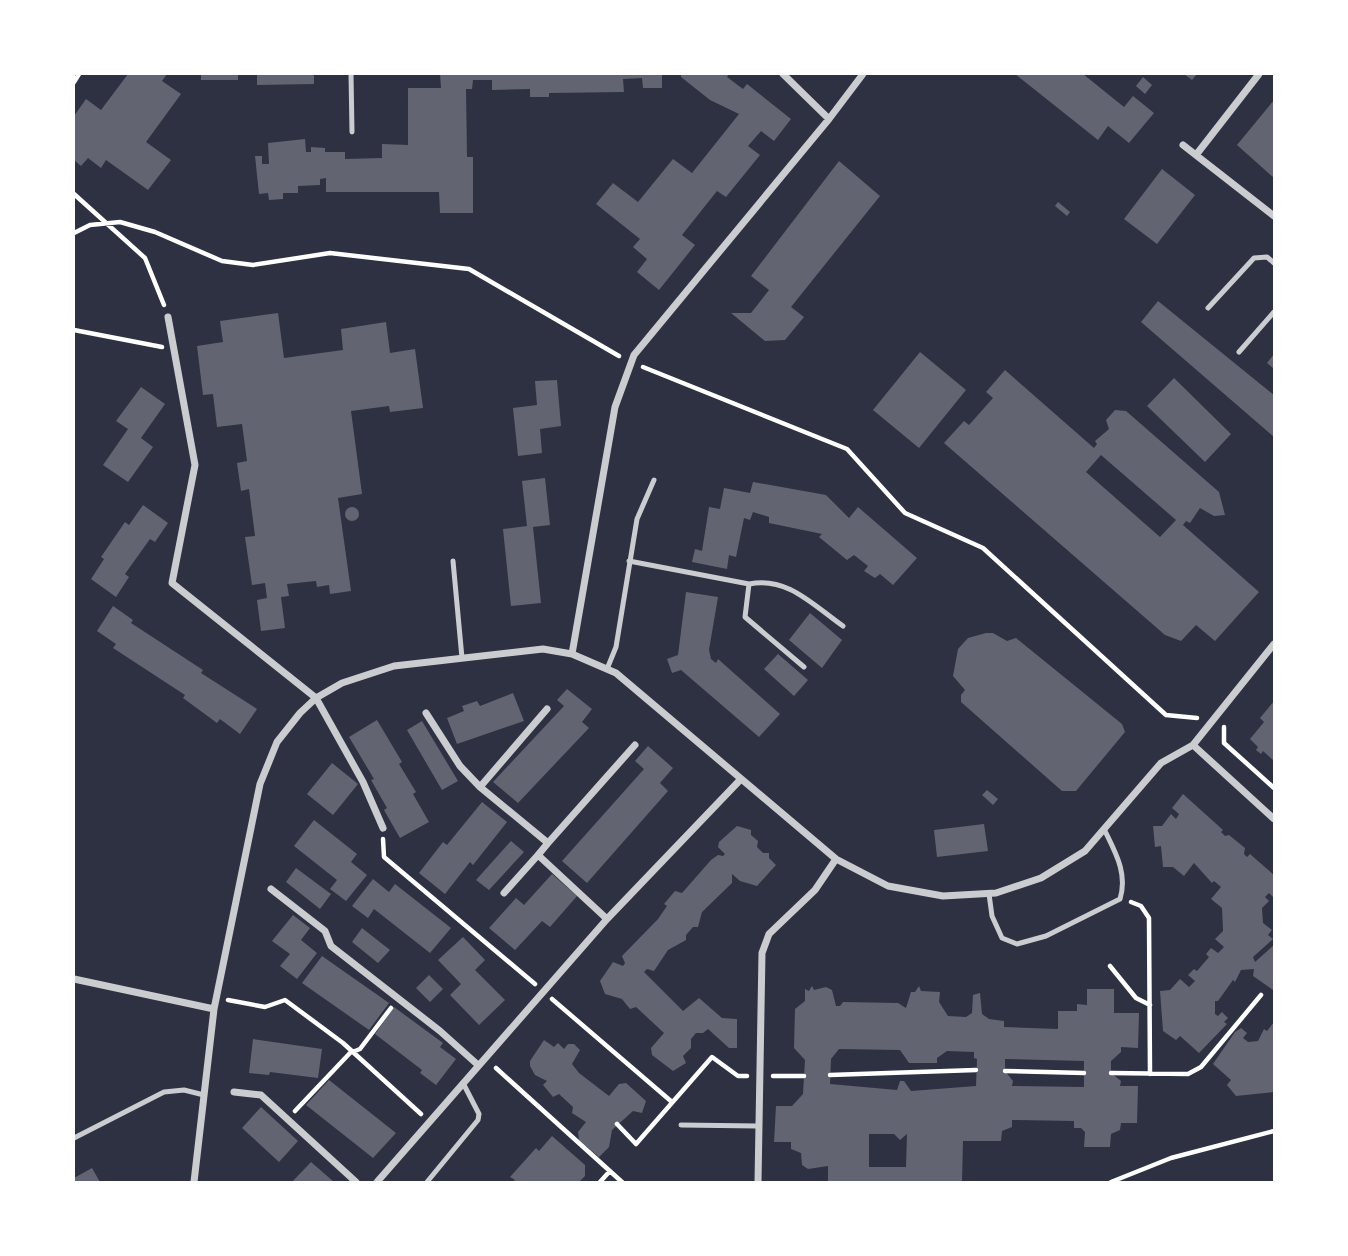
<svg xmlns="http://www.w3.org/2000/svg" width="1348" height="1256" viewBox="0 0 1348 1256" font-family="'Public Sans',sans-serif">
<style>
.building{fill:#626471;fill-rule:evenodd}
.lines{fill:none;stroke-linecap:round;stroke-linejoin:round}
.path{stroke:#fff;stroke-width:4.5}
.service{stroke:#caccd0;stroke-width:5}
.minor{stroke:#caccd0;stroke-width:7}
</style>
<rect width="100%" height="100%" fill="#2d3142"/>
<!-- building -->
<path class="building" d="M128,74H167L162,81L181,94L146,142L171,160L148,190L106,160L101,168L88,158L81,166L74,160V116L86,99L101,110Z
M201,74H238V80H201Z
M257,74H314V84L257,85Z
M440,74H662V88H643L642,78L623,79L624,92L549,93V97H530V89L492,90V80H473L472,89H466L467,157H473V213H440L439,192H326V178L320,179V185L298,186V193H283V199L269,200L268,193L259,194L255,156H262V164H269L268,143L305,139L306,152H311V147L325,148V152H345V159L382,158V144L408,145V88H441Z
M681,74H729L727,77L743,89L747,84L791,119L774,141L761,131L748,146L760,155L726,197L717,191L682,235L695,245L659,290L637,272L647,259L633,247L640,239L596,204L613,183L638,202L673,159L692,173L739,114L710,100L681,77Z
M1015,74H1083L1124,107L1133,96L1154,113L1129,143L1108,126L1098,140Z
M1184,74H1197L1192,80Z
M1143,77L1152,85L1145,94L1136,86Z
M1274,100V178L1237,145Z
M839,161L880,196L791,307L804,317L785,340L765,341L731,313H751L769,290L751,276Z
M1162,169L1195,195L1157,244L1124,219Z
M1058,202L1070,212L1067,216L1055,206Z
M1158,301L1274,395V437L1141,322Z
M278,313L284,358L343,350L341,329L386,322L390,353L415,349L423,408L390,412L389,406L351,411L362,494L338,498L351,591L330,594L329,585L317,587L316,581L287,584L289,596L281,597L285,628L261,631L257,600L267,598L265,583L252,585L245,537L255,536L249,489L241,491L237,463L247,461L242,424L217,427L213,394L203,395L197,346L223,342L220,321Z
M920,352L966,390L919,448L873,410Z
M1274,354V369L1267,363Z
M1005,370L1094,448L1097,444L1095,441L1109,429L1106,420L1115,410L1126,411L1219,492L1225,515L1214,516L1200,508L1190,523L1186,521L1183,525L1259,592L1215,641L1196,625L1181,641L1165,635L944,443L964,421L969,425L993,398L986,392ZM1101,455L1176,520L1160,537L1086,472Z
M1174,378L1231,434L1205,462L1147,406Z
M557,380L561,426L540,429L542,453L518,456L513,408L537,405L535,381Z
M141,387L165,404L141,438L153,447L128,482L103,465L128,429L116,421Z
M545,478L550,525L533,527L541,603L511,606L503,529L527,526L522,481Z
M753,482L826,495L849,518L858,507L917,558L893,585L880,574L875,578L864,571L868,566L854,555L847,560L819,537L822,534L769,523V517L753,512L750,520L744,518L736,557L729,555L727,569L692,562L695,549L702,551L709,507L720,509L724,488L750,493Z
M143,505L168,523L155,542L150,539L125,574L129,577L116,597L91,579L104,559L101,557L125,522L129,525Z
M345 514a7 7 0 1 1 14 0a7 7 0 1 1-14 0Z
M686,592L718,597L709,650L711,659L716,663L718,659L780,714L759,737L681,670L672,673L667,659L678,655Z
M113,606L133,620L131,623L203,670L201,673L257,709L240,734L220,719L217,723L183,698L185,695L113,648L116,644L97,631Z
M810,613L842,640L822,668L789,640Z
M986,633H993L1007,641L1016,638L1122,724L1125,732L1076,791H1062L961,702V695L965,690L953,676L958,649L968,638Z
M778,654L808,680L794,696L764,669Z
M567,689L592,709L582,722L589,728L518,803L493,782L564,706L557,700Z
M513,693L524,721L457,744L447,718L464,711L462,706L477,701L480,706Z
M1274,701V761L1263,751L1261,754L1256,750L1258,747L1250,739L1264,722L1260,718Z
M377,720L402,762L399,764L416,792L413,794L429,822L400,838L384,810L387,808L371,780L374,779L349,737Z
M422,721L458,781L442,790L407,730Z
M648,746L673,768L660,783L668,791L587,883L562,861L644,769L635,761Z
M332,763L358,784L333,815L307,794Z
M987,790L998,799L993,805L982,795Z
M1183,794L1223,830L1221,832L1225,836L1229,835L1245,848L1244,854L1247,857L1250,854L1274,875V898L1269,893L1265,897L1269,901L1262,908L1263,923L1272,930L1268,935L1273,939L1253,957L1255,962L1274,945V995L1273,990L1253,976L1254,969L1241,970L1235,982L1233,980L1218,1001H1215V1014L1218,1016L1222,1012L1228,1018L1224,1022L1227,1024L1199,1053L1180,1036L1176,1040L1163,1031L1160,991L1170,990L1180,979L1189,987L1195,981L1188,975L1194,969L1197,971L1209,957L1206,954L1211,948L1218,953L1224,947L1215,939L1223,931L1222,908L1211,899L1221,887L1214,881L1212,883L1194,863L1184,876L1173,867H1163L1161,846L1155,847L1153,826H1162L1171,814L1176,819L1179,814L1172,808Z
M482,802L507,822L473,865L470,862L445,894L419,873L443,842L447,845Z
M314,820L357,854L351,862L367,875L346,901L330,889L337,880L294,846Z
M984,824L988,851L937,857L934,830Z
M737,826L751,830V835L758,841L757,847L763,853H769V858L776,865L757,886L740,881L732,874V883L702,912L698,927H693L686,935V940L668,950L654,971L647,969L644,972L683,1011L699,998L722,1018L737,1019V1048H729L708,1029L703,1033H696L691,1039V1048L683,1056L686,1063L673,1071L652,1055L651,1048L664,1033L636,1007L630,1009L622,999L605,994L600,981L613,962L623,966L625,963L622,956L658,919L667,906L664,904L675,891L682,893L711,860L718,855L723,856L725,854L718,847L719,842Z
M511,841L524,852L489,890L476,880Z
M296,868L331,894L320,909L286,882Z
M552,874L577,896L550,927L542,921L515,950L489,928L516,898L524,905Z
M373,879L389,892L395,884L451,928L430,953L374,909L368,918L352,906Z
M293,915L310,928L301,940L317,953L297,979L280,966L290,954L272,941Z
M362,928L390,950L378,963L352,942Z
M463,937L485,960L475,970L505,1000L479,1025L450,995L461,984L438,960Z
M322,956L389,1003L369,1030L302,983Z
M429,975L443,989L430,1002L416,988Z
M812,986L814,990L826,987L832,990L836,1006H840L843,1002L898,1003L906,1008L911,992H915L919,986L921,991L940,992L939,1002L948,1016L966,1017L972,1013L973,995L980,993L982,1014L989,1019L1004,1021V1027L1058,1029V1011H1077V1004L1087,1005V989H1114V1013H1139L1138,1048L1121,1047V1052L1111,1061V1073L1121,1081L1120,1086H1138L1137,1123H1121L1120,1130L1111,1134L1110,1147H1084L1085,1132L1081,1128H1074V1121L1012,1120V1127L1002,1131L1001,1141H963L962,1182H828V1166L808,1169L802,1165L801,1153L791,1149V1142H774L776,1106H792L803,1094L805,1060L794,1048L795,1009L805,1001V989L809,991ZM839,1049L900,1050L909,1063H937V1058L947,1051L974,1052V1058L977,1059L976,1086L911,1091L904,1081H900L897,1090L830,1084L831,1059ZM1005,1059L1084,1061V1087L1012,1086L1013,1081L1005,1071ZM869,1134H894L900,1140L907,1134L906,1167H869Z
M394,1007L443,1043L440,1047L456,1059L436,1085L420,1073L422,1070L375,1034Z
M1274,1022V1092L1236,1096L1227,1085L1231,1080L1213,1064L1235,1032L1241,1028L1247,1033L1243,1038L1248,1042L1258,1041L1264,1029L1267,1031Z
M253,1039L322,1049L318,1078L270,1072L269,1075L249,1073Z
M544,1040L554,1047L558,1043L564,1049L568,1044H574L580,1050L572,1064L579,1073L609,1096L619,1084L626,1083L646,1101L642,1113L633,1111L612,1130L609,1147L599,1157L579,1140L578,1132L586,1122L572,1113L573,1107L559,1094L553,1097L543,1085L547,1081L535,1075L530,1066V1061Z
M329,1080L396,1133L373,1158L306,1105Z
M261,1107L298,1141L279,1162L242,1128Z
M552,1136L585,1165V1176L579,1182H513L515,1180L510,1177L536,1148L539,1151Z
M311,1162L334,1182H292Z
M92,1168L100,1182H74V1178Z"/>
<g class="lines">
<!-- path -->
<path class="path" d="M74,82L79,74
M74,194L145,258L164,305
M74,233L90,225L120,222L155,232L222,261L253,265L330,253L469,269L619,356
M74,330L162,347
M643,367L847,449L905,513L983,548L1166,715L1197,718
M1224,727V743L1274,788
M383,839L384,857L535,984
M1131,902L1141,906L1149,918L1150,1074
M1110,966L1136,998L1150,1005
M552,999L672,1102
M228,1000L265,1007L285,1000L343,1043L421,1114
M496,1068L622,1182
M1005,1071L1084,1073
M1111,1073L1188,1074L1201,1067L1261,995
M830,1075L976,1070
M773,1076H804
M295,1111L350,1053L360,1049L391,1008
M617,1124L636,1144L712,1057L738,1076H747
M600,1182L609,1172
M1111,1182L1171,1158L1274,1131"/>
<!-- service -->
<path class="service" d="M351,74L352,132
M1208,308L1254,258L1267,257L1274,263
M1239,352L1274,312
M453,561L462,658
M629,561L749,584C787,576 813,605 843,626
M749,584L745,617L804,667
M607,669L616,647L637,519L654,480
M989,894L992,916L1002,938L1017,944L1046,936L1120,899C1128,873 1115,852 1104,829
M681,1125L757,1126
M74,1138L164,1092L184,1090L204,1095
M427,1182L478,1120L479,1114L463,1083"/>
<!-- minor -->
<path class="minor" d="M783,74L829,119
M1183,145L1274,216
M1196,155L1259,74
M168,317L195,465L172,583L316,698L363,782L383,828
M572,654L615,407L634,355L829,119L863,74
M426,713L460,766L480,787L548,843L538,855L607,919
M1193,745L1274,819
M480,787L547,709
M548,843L635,745
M271,889L325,931L331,946L440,1031L478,1065
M504,893L538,855
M74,979L214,1009
M234,1092L261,1095L356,1182
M194,1182L214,1009L260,784L277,742L300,713L316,698L342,683L394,666L543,649L572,654L616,673L836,859L888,886L943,896L996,893L1041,878L1085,851L1161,763L1193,745L1274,644
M377,1182L607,919L741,779
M758,1182L762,953L769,934L815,890L836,859"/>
</g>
<!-- border -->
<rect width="1348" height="1256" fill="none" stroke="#ffffff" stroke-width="150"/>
</svg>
